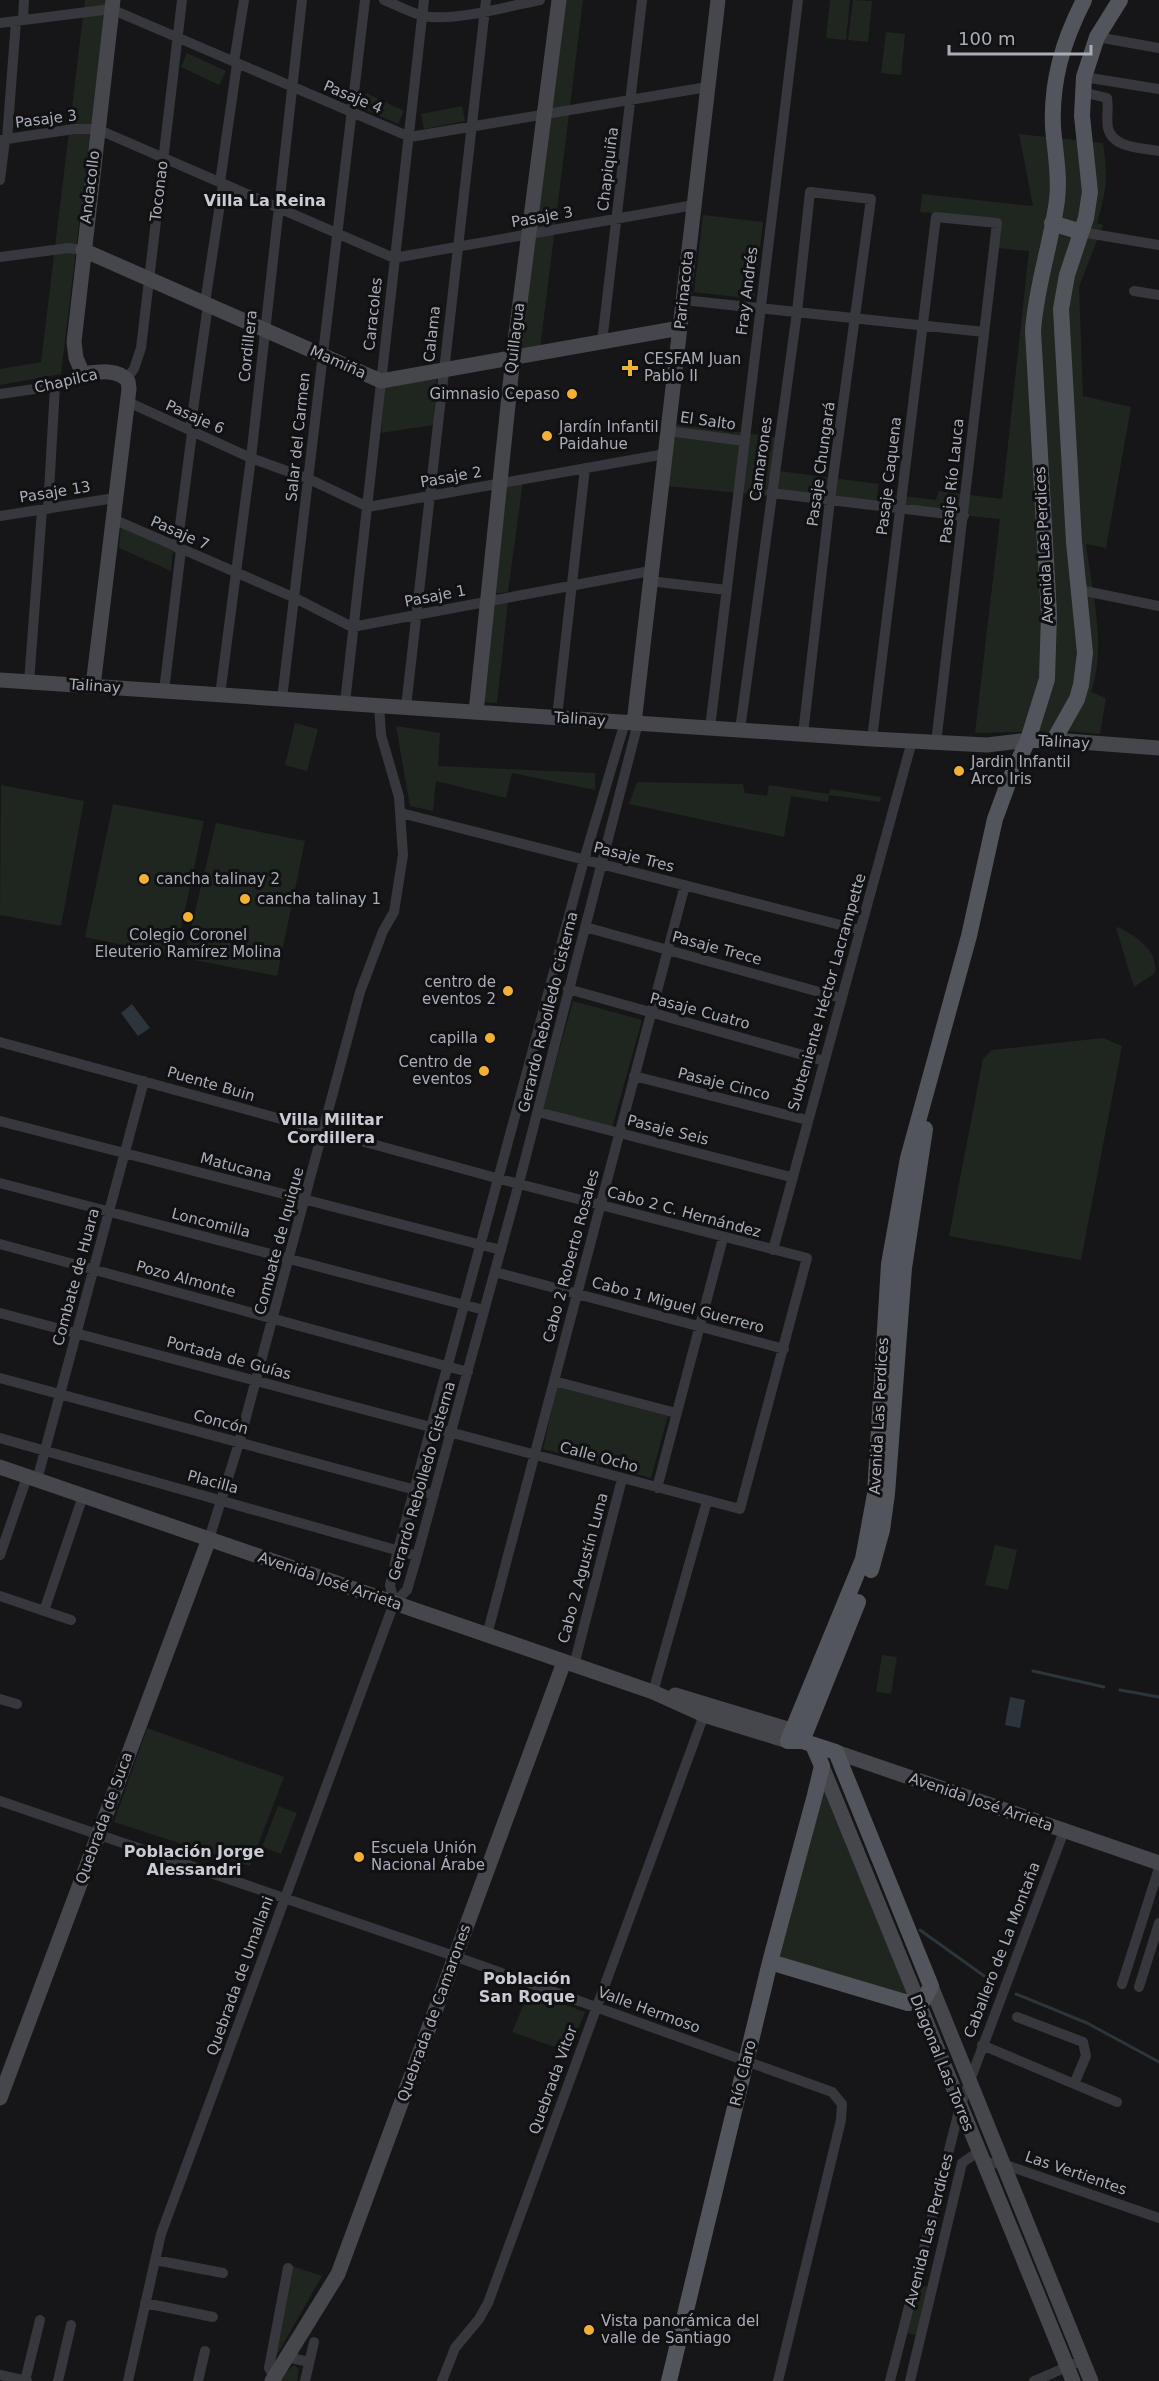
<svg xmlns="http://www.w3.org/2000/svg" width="1159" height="2381" viewBox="0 0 1159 2381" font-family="'DejaVu Sans',sans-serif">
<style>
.green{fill:#1e261f}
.water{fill:#2c353c}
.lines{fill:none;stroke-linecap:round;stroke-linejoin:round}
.stream{stroke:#2c353c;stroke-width:3}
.street{stroke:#37383d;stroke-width:10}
.secondary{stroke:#45474d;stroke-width:15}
.primary{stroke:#53555c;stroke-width:16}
.poi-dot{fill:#f2b134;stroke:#111113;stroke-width:2}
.labels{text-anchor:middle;stroke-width:6;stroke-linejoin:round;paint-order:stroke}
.street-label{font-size:15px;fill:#a8adb8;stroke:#111113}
.poi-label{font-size:15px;fill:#a8adb8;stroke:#111113;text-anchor:start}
.neighbourhood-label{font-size:16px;font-weight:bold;fill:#c9ccd4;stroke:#111113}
</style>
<rect width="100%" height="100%" fill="#161618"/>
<!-- green -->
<path class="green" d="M85,0H106L61,374L0,385V369L41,362Z
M559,0H583L540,349L517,353Z
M830,0H850L846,40L826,38Z
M853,0L872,1L868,42L848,40Z
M886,32L905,34L901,75L881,73Z
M187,53L226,71L219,85L181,67Z
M366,93L404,111L398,124L360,107Z
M462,106L465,121L424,129L421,114Z
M1019,134L1103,143C1108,179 1107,188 1097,223L1103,225L1079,287L1083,396L1131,407L1106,548L1086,544C1092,592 1107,646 1091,692L1106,698L1100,734L1067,731L975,733L1000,519L667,486L674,424L783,438L779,471L879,484L877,497L894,499L895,495L936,500L939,491L1002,499L1029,251L998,248L1000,220L920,212L922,194L1033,206Z
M703,215L763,222L754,299L694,292Z
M437,379L433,425L381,433L385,386Z
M523,481L508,592L491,594L506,485Z
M121,526L173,550L171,571L119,548Z
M508,602L497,703L482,702L492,604Z
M295,723L318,729L307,771L285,765Z
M396,726L440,733L438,766L595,773V790L512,773L506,798L436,781L433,811L410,806Z
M637,782L743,784L745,793L767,796L769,785L829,794L830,789L881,797L880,802L829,795L828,802L791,796L784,837L629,804Z
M1,785L84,801L61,926L0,915Z
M113,804L204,821L175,956L85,937Z
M216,823L305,841L277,976L184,958Z
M1118,927C1136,936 1159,951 1155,973L1134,987L1116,928Z
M573,1001L642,1020L612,1128L543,1108Z
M1103,1038L1122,1046L1081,1260L949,1236L983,1059L992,1050Z
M557,1387L668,1416L651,1478L543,1449Z
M995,1545L1017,1550L1008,1590L985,1585Z
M882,1655L897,1657L891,1694L876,1692Z
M147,1728L284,1777L250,1866L114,1822Z
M823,1780L912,2002L777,1960Z
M278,1806L297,1813L281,1854L262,1847Z
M529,1992L585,2012L569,2052L512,2032Z
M292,2266L322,2276L274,2360Z
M919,2285L928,2287L916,2335L907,2333Z
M294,2365L299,2369L297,2381H277Z"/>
<!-- water -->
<path class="water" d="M132,1004L150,1028L138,1036L121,1013Z
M1010,1697L1025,1700L1020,1728L1005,1725Z"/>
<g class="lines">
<!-- stream -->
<path class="stream" d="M1033,1671L1104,1687
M1120,1690L1159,1697
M920,1930L994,1983
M1016,1994L1087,2023L1159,2062"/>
<!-- street -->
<path class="street" d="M384,0C397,5 410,13 424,16C453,22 509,6 540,0
M23,20L24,0
M0,23L111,9L410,137L707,87
M1097,37L1159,48
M234,62L244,0
M1084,77L1159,89
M1082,92L1107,98C1109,108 1106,118 1108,128C1113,149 1143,148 1159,151
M7,139L16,21
M0,140L74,129H97L394,258L694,205
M0,180L5,140
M220,182L237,64
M1081,232L1159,245
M0,257L69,248L83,250
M1134,291L1159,295
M683,300L984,332
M205,303L223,184
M602,342L642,0
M126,379L134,369L141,348L182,0
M0,394L55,386L83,374
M128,402L251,458L309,479L368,507L665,454
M190,431L208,305
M668,431L744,441
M771,493L964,516
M48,509L55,386
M0,516L115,498
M113,519L295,598L352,627L650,571
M177,548L192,433
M649,581L727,590
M1080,590L1159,606
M29,682L42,510
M164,691L181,550
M220,695L251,458L302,0
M282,699L365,0
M345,703L424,0
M406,707L486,0
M557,717L585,468
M710,728L798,0
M740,730L797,312L810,192L871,199L830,500L803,734
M872,739L936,217L997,223L936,743
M401,813L860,930
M585,927L841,998
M568,989L824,1061
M0,1042L500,1179L807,1258L740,1509L0,1313
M634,1076L807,1120
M538,1112L791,1177
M0,1121L501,1250
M0,1183L484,1310
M0,1244L468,1372
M773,1250L912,741
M495,1272L784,1349
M0,1378L434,1495
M554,1381L676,1413
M0,1438L417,1556
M37,1480L144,1081
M657,1488L723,1238
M209,1539L239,1443L360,992L383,931L394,912L403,855L399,797L381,735L379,705
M0,1555L27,1477
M0,1596L71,1620
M394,1603L407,1590L417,1556L519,1183L638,723
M394,1603L390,1585L398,1550L584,860L625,722
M44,1611L83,1496
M487,1635L685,885
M574,1665L622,1479
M653,1692L707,1501
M0,1699L17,1704
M0,1801L454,1956L832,2092L842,2104L841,2120L778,2381
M1122,1984L1159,1868
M1139,1987L1159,1923
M1017,2017L1083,2042L1086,2056L1074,2084
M982,2045L1117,2102
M982,2162L1003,2164L1159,2218
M155,2260L223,2273
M145,2303L213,2317
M287,2357L309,2362
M0,2375L27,2381
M274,2376L269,2368L288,2268
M25,2381L40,2320
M58,2381L71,2325
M128,2381L161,2234L394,1603
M198,2381L205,2351
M305,2381L314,2342
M442,2381L455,2348L479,2319L488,2303L704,1715
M890,2381L960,2107L1064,1831
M910,2381L962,2163L978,2152
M1034,2381L1083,2360"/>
<!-- secondary -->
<path class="secondary" d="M83,250L381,381L680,328
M0,680L872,739L987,745L1028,740
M93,686L129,389L128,381C118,368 97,372 83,374L76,358L74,342L113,0
M476,712L513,357L559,0
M634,723L718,0
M1054,740L1159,748
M0,1467L653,1692L704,1715L788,1741
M675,1695L791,1730L801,1740
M836,1752L1159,1863
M822,1766L1073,2381
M931,1986L1091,2381
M0,2098L209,1539
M272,2381L338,2274L564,1662"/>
<!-- primary -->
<path class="primary" d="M1052,223L1081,232
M1028,740H1054L1077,699L1081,685L1085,653L1074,542L1061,309L1067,275L1086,218L1090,192L1082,116L1084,77L1097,37L1120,0
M871,1570L882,1530L887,1494L904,1268L925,1129
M802,1741L858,1602
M770,1962L908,2003L923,2001L931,1986L836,1752L802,1741H788L863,1559L875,1494L889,1264L908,1158L969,936L995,819L1009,781L1028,740L1047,679L1049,614L1033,331C1036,286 1051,245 1057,200C1060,175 1055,152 1053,127C1051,81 1063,41 1084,0
M669,2381L770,1962L815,1795L822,1766L813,1745"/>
</g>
<!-- markers -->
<g class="poi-dot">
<path d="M627 359h6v6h6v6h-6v6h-6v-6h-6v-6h6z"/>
<circle cx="572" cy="394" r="6"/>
<circle cx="547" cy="436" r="6"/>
<circle cx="959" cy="771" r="6"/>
<circle cx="144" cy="879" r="6"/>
<circle cx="245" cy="899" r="6"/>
<circle cx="188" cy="917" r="6"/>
<circle cx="508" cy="991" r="6"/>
<circle cx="490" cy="1038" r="6"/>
<circle cx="484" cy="1071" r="6"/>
<circle cx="359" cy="1857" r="6"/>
<circle cx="589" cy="2330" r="6"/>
</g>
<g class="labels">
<!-- street labels -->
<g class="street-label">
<text transform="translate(353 97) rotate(23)" y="5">Pasaje 4</text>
<text transform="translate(46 119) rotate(-7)" y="5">Pasaje 3</text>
<text transform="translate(608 169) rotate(-83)" y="5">Chapiquiña</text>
<text transform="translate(90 187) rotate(-83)" y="5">Andacollo</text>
<text transform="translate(159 191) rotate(-83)" y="5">Toconao</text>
<text transform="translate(542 217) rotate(-10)" y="5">Pasaje 3</text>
<text transform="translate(684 290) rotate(-84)" y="5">Parinacota</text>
<text transform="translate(747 291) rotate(-83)" y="5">Fray Andrés</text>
<text transform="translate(373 314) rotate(-84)" y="5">Caracoles</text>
<text transform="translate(432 334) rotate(-84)" y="5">Calama</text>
<text transform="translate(515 338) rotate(-83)" y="5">Quillagua</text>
<text transform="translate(248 346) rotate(-84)" y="5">Cordillera</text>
<text transform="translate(338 362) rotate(24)" y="5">Mamiña</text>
<text transform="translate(66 381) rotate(-13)" y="5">Chapilca</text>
<text transform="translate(195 417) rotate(24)" y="5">Pasaje 6</text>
<text transform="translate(708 421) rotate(8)" y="5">El Salto</text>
<text transform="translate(298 437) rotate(-84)" y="5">Salar del Carmen</text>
<text transform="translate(761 459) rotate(-82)" y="5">Camarones</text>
<text transform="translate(821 464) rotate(-82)" y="5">Pasaje Chungará</text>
<text transform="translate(889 476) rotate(-83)" y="5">Pasaje Caquena</text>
<text transform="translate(451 477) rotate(-10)" y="5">Pasaje 2</text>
<text transform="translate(952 481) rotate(-84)" y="5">Pasaje Río Lauca</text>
<text transform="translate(55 492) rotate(-9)" y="5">Pasaje 13</text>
<text transform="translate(180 533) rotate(24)" y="5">Pasaje 7</text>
<text transform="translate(1044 545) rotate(-93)" y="5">Avenida Las Perdices</text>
<text transform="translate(435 596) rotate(-11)" y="5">Pasaje 1</text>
<text transform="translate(95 686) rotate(4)" y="5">Talinay</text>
<text transform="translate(580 719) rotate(4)" y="5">Talinay</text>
<text transform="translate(1064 742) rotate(3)" y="5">Talinay</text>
<text transform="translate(634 857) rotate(14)" y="5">Pasaje Tres</text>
<text transform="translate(717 948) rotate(15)" y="5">Pasaje Trece</text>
<text transform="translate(827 992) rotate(-74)" y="5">Subteniente Héctor Lacrampette</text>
<text transform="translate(700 1011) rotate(15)" y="5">Pasaje Cuatro</text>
<text transform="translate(548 1012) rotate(-76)" y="5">Gerardo Rebolledo Cisterna</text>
<text transform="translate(211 1084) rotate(16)" y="5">Puente Buin</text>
<text transform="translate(724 1084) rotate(14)" y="5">Pasaje Cinco</text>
<text transform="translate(668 1130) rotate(14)" y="5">Pasaje Seis</text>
<text transform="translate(236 1167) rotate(15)" y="5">Matucana</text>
<text transform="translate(684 1212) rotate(15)" y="5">Cabo 2 C. Hernández</text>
<text transform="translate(211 1223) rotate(14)" y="5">Loncomilla</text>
<text transform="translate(279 1241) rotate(-75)" y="5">Combate de Iquique</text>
<text transform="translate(571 1256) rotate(-75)" y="5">Cabo 2 Roberto Rosales</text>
<text transform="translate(76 1277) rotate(-75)" y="5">Combate de Huara</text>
<text transform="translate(186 1279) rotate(15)" y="5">Pozo Almonte</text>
<text transform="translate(678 1305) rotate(15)" y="5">Cabo 1 Miguel Guerrero</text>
<text transform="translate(229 1358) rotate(15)" y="5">Portada de Guías</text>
<text transform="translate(879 1416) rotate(-87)" y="5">Avenida Las Perdices</text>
<text transform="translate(221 1422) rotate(15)" y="5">Concón</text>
<text transform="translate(599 1457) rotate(15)" y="5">Calle Ocho</text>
<text transform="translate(422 1481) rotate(-74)" y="5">Gerardo Rebolledo Cisterna</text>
<text transform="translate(213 1482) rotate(15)" y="5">Placilla</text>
<text transform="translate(583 1568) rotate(-75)" y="5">Cabo 2 Agustín Luna</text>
<text transform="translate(330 1581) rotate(19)" y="5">Avenida José Arrieta</text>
<text transform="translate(981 1802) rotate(19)" y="5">Avenida José Arrieta</text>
<text transform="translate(104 1818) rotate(-70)" y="5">Quebrada de Suca</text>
<text transform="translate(1002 1950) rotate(-69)" y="5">Caballero de La Montaña</text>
<text transform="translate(240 1976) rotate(-70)" y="5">Quebrada de Umallani</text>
<text transform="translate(649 2010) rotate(20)" y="5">Valle Hermoso</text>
<text transform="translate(434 2013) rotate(-70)" y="5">Quebrada de Camarones</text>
<text transform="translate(942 2063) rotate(68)" y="5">Diagonal Las Torres</text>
<text transform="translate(743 2073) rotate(-76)" y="5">Río Claro</text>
<text transform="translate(553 2080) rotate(-70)" y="5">Quebrada Vitor</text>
<text transform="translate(1076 2173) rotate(19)" y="5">Las Vertientes</text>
<text transform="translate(929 2230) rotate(-76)" y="5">Avenida Las Perdices</text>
</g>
<!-- poi labels -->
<g class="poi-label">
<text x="644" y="364">CESFAM Juan<tspan x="644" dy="17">Pablo II</tspan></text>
<text x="560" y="399" text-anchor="end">Gimnasio Cepaso</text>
<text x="559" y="432">Jardín Infantil<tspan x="559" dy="17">Paidahue</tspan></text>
<text x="971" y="767">Jardin Infantil<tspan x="971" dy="17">Arco Iris</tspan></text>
<text x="156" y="884">cancha talinay 2</text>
<text x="257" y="904">cancha talinay 1</text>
<text x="188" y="940" text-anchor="middle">Colegio Coronel<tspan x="188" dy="17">Eleuterio Ramírez Molina</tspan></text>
<text x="496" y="987" text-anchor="end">centro de<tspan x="496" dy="17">eventos 2</tspan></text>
<text x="478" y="1043" text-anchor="end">capilla</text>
<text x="472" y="1067" text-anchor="end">Centro de<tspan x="472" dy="17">eventos</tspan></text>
<text x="371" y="1853">Escuela Unión<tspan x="371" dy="17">Nacional Árabe</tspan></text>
<text x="601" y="2326">Vista panorámica del<tspan x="601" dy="17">valle de Santiago</tspan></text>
</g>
<!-- neighbourhood labels -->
<g class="neighbourhood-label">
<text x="265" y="206">Villa La Reina</text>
<text x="331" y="1125">Villa Militar<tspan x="331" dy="18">Cordillera</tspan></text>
<text x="194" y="1857">Población Jorge<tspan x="194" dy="18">Alessandri</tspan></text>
<text x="527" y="1984">Población<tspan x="527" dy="18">San Roque</tspan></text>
</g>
</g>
<!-- scale -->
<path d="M949 45v9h142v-9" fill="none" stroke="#a8adb8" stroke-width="3"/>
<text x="958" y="45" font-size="18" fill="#a8adb8" stroke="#111113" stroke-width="4.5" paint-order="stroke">100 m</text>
</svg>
